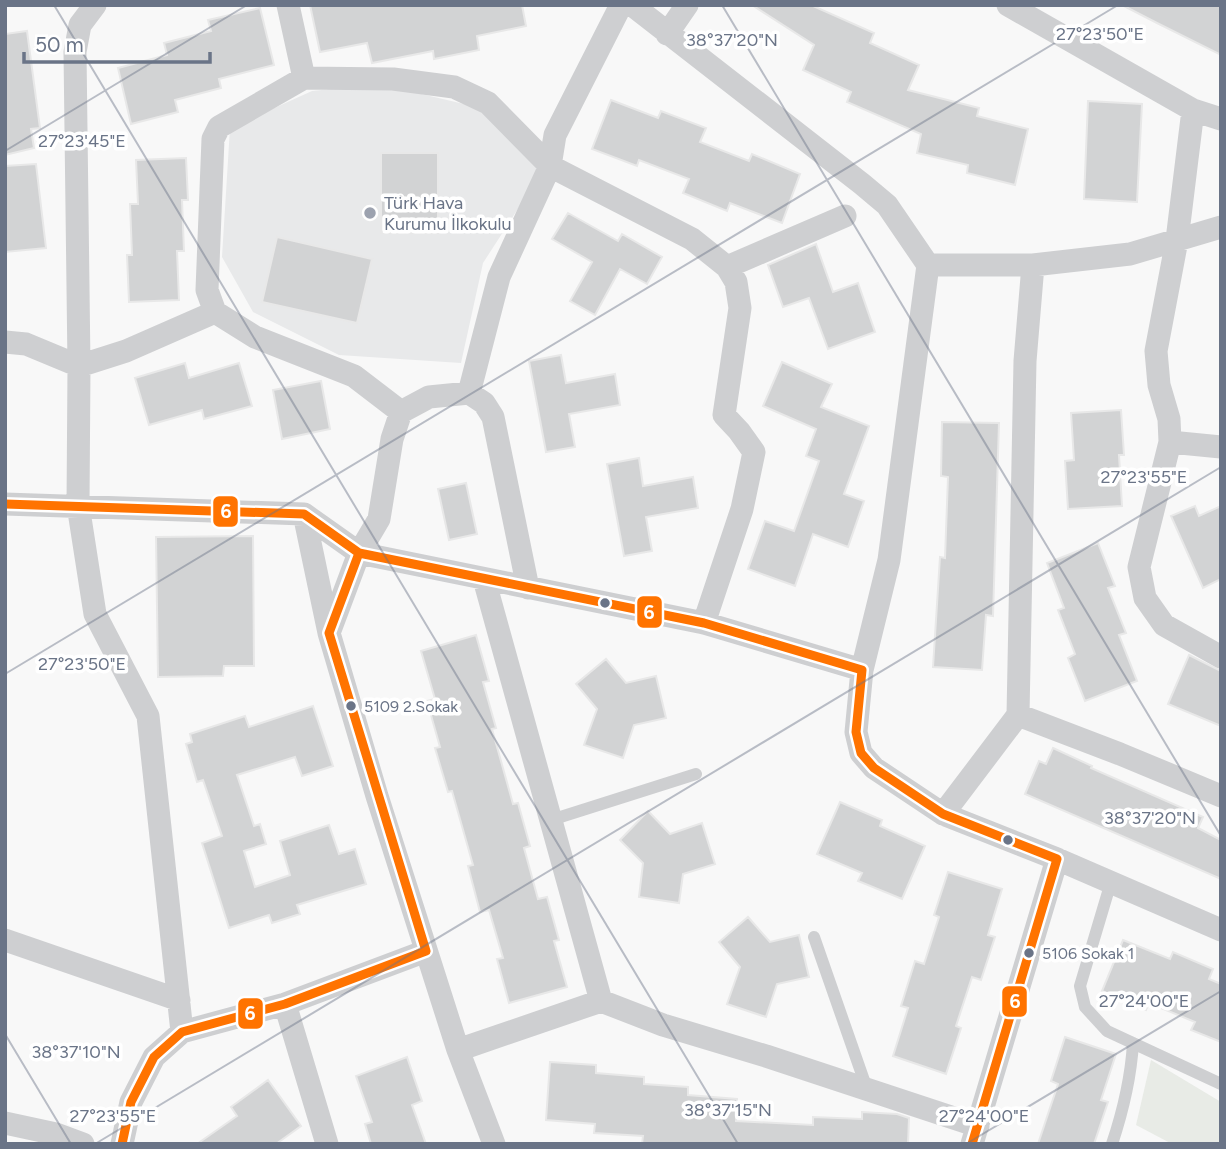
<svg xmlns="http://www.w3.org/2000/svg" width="1226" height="1149" viewBox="0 0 1226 1149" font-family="Figtree,sans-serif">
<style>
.built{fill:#e8e9ea}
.green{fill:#e8ebe6}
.building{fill:#d2d3d4;stroke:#e8e8e8;stroke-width:2}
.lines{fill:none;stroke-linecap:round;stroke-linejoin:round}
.lane{stroke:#cecfd1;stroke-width:12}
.street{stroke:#cecfd1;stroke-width:23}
.bus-1-casing{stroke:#fff;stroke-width:14}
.bus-1{stroke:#ff7300;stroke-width:9}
.ticks{fill:none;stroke:#6a7487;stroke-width:2;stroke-opacity:0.45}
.poi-dot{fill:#9ca2af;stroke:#fff;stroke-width:2.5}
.bus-dot{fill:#6a7487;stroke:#fff;stroke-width:2.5}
.labels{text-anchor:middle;stroke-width:7;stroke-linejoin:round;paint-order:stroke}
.bus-label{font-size:16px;fill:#6a7487;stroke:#fff;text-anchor:start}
.poi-label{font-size:18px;fill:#6a7487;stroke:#fff;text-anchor:start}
.ticks-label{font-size:18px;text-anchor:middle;fill:#6a7487;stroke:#fff;stroke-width:7;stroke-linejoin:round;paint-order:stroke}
.line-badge{stroke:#fff;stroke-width:2.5}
.badge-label{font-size:19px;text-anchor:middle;font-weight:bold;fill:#fff}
</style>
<rect width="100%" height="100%" fill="#f8f8f8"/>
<!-- built -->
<path class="built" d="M379,84L481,108L543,170L483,263L461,363L339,355L253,312L222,257L230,128L312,91Z"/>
<!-- green -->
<path class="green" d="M1151,1060L1221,1102V1144H1172L1136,1125Z"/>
<!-- building -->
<path class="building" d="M310,5H522L526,26L477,36L479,50L434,59L433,51L372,63L367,43L320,52Z
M752,5H811L874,33L870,43L919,65L908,90L979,108L977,116L1028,129L1015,185L967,173L968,165L917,153L921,134L847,102L851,92L803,70L814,45Z
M1122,5H1221V55L1157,23Z
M260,8L274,65L219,79L221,88L175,100L178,112L131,124L118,68L167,55L164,43L211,31L208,20Z
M27,31L40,128L31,129L34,148L5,155V34Z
M611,100L658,118L661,111L706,128L700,142L749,161L752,154L800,174L782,223L730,203L727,211L683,193L689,179L639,160L637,166L592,149Z
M1088,101L1142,104L1137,202L1084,199Z
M381,153H438V233H381Z
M186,158L188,200H182L184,251H177L179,300L129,302L127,255H132L130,204H138L136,160Z
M36,164L46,248L5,252V166Z
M568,213L618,241L622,234L662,257L647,284L620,269L595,315L570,301L592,262L552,239Z
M277,237L372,259L357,323L262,302Z
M816,244L833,292L858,283L875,332L828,349L809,298L783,307L768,265Z
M561,355L566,383L615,374L620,405L569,414L575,447L546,452L529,361Z
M782,362L832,384L821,407L869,426L844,494L864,501L848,547L813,534L795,586L748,569L765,521L794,531L819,461L806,456L816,429L763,406Z
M185,363L189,378L239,363L252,406L204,419L202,410L149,425L135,378Z
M321,381L330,429L282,439L273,390Z
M1121,410L1124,455H1119L1122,506L1068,509L1065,461L1074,460L1071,413Z
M942,422L999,423L993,616L986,615L982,670L933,667L940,557L945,558L948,477L941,476Z
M639,458L643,486L693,477L698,508L646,517L652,551L624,556L607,464Z
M466,483L477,534L449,540L438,489Z
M1195,506L1199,516L1221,506V579L1203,588L1171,516Z
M253,536L254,666H224L223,676L158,677L156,537Z
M1098,543L1115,586L1108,588L1126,633L1119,635L1137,681L1085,701L1068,658L1075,654L1058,610L1064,608L1047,563Z
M476,635L489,681L483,682L496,728L492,729L513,804L518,803L530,846L524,848L538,899L547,897L559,940L554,941L567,987L509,1003L497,959L503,958L489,910L480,912L468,866L473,865L452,791L448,792L435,748L440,747L427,701L435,699L421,651Z
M1189,655L1221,671V726L1168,704Z
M606,659L626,683L656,676L666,718L634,725L623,758L584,745L597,709L576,684Z
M313,706L333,766L302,776L295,757L237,775L254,826L260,824L266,844L244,851L255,887L290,875L280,841L329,825L339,854L355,849L366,884L297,905L300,914L272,923L269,915L229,928L202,843L222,836L203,780L197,782L186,744L192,742L190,734L245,716L249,727Z
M1053,748L1092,766L1091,768L1203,817L1198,828L1221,840V879L1025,794L1039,761L1046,764Z
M840,802L882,820L880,826L925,846L902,899L858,881L862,873L817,854Z
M648,811L670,834L702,823L715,864L683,874L679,903L639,897L643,863L620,840Z
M948,872L1002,889L988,935L995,937L981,980L972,977L956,1026L961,1028L946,1074L893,1056L908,1008L901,1006L915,961L924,964L939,917L934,915Z
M748,917L770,942L799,935L809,977L777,984L766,1017L727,1004L740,967L719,942Z
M1123,940L1170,959L1173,952L1213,969L1209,979L1221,984V1042L1191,1030L1195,1022L1149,1003L1146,1010L1102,991Z
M1065,1037L1116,1054L1101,1100L1108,1102L1094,1144H1038L1058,1084L1051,1081Z
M407,1057L422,1101L412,1105L426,1144H371L365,1124L372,1122L356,1076Z
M550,1062L596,1065V1073L644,1077V1084L688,1087V1095L737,1099L736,1121L813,1125V1117L862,1119V1112L897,1114L909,1118L908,1144H642L643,1136L594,1133L595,1124L546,1120Z
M268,1080L301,1126L276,1144H197L237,1116L231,1107Z"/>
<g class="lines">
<!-- lane -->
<path class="lane" d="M551,820L696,774
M1111,882L1080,986L1085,1007L1107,1031L1221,1084
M814,937L867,1089
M1112,1144C1123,1111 1131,1077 1133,1043"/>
<!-- street -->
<path class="street" d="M95,5L80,25L75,52L79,366L78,505L95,614L148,716L182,1032
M288,5L304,78
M632,5L862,184L887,205L928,265L889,560L862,670L856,732L861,753L874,768L943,814L1057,859L1221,930
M1008,5L1193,110L1221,119
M667,34L687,5
M1193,110L1177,240L1156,351L1159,385L1169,419L1170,442L1139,567L1145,598L1164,625L1221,657
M928,265H1033L1130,254L1221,227
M215,312L255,337L354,376L401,412L429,397L469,393L484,403L493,417L528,588
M5,342L26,344L79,366L126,351L215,312L207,290L213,139L219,127L304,78L393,79L454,87L488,103L550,166L692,239L727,267L845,216
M469,393L499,277L550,166L555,135L621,5
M1170,442L1221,447
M5,504L304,514L359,553L704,623L862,670
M304,514L329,633L377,796L458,1050L494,1144
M484,579L601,1001
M704,623L742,509L754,452L739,431L724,415L740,308L736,282L727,267
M329,633L359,553L379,519L392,439L401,412
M1018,715L1120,754L1221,796
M943,814L1018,715L1025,361L1033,265
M5,940L179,1000
M285,1004L327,1144
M458,1050L601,1001L663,1025L766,1056L978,1126
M5,1123L56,1134L83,1144
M122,1144L131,1102L154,1057L182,1032L285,1004L426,951
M972,1144L1057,859"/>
<defs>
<path id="bus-1" d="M5,504L304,514L359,553L704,623L862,670
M862,670L856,732L861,753L874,768L943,814L1057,859
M122,1144L131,1102L154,1057L182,1032L285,1004L426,951L329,633L359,553
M972,1144L1057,859"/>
</defs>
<!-- bus-1 casing -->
<use href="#bus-1" class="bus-1-casing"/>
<!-- bus-1 -->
<use href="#bus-1" class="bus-1"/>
</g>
<!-- ticks -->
<path class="ticks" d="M54,5L738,1144M722,5L1221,836M5,151L247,5M5,674L1118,5M5,1034L71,1144M95,1144L1221,467M966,1144L1221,991"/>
<!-- markers -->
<circle class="poi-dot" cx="370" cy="213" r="7"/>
<g class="bus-dot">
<circle cx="605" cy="603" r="6"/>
<circle cx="351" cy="706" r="6"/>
<circle cx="1008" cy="840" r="6"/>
<circle cx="1029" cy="953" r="6"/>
</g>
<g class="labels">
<!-- bus labels -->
<g class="bus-label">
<text x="364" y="712">5109 2.Sokak</text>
<text x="1042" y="959">5106 Sokak 1</text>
</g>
<!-- poi labels -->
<g class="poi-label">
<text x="384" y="209">Türk Hava<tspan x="384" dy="21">Kurumu İlkokulu</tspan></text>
</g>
</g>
<g class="ticks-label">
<text x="1100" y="40">27°23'50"E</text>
<text x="732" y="46">38°37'20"N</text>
<text x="82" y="147">27°23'45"E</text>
<text x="1144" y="483">27°23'55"E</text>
<text x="82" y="670">27°23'50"E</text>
<text x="1150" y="824">38°37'20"N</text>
<text x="1144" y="1007">27°24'00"E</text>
<text x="76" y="1058">38°37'10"N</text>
<text x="728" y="1116">38°37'15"N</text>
<text x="113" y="1122">27°23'55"E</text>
<text x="984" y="1122">27°24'00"E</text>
</g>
<g class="line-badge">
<rect x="212" y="495" width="27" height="33" rx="7" fill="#ff7300"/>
<rect x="636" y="595" width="27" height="34" rx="7" fill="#ff7300"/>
<rect x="1001" y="985" width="27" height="33" rx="7" fill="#ff7300"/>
<rect x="237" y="997" width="27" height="33" rx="7" fill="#ff7300"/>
</g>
<g class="badge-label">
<text x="226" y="518">6</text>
<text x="649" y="619">6</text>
<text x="1015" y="1008">6</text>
<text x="250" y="1020">6</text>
</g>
<!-- border -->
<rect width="1226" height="1149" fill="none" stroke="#6a7487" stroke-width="14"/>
<!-- scale -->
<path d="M24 52v10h186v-10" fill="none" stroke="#6a7487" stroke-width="3.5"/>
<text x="35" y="52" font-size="21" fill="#6a7487" stroke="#ffffff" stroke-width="5" paint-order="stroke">50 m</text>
</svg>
